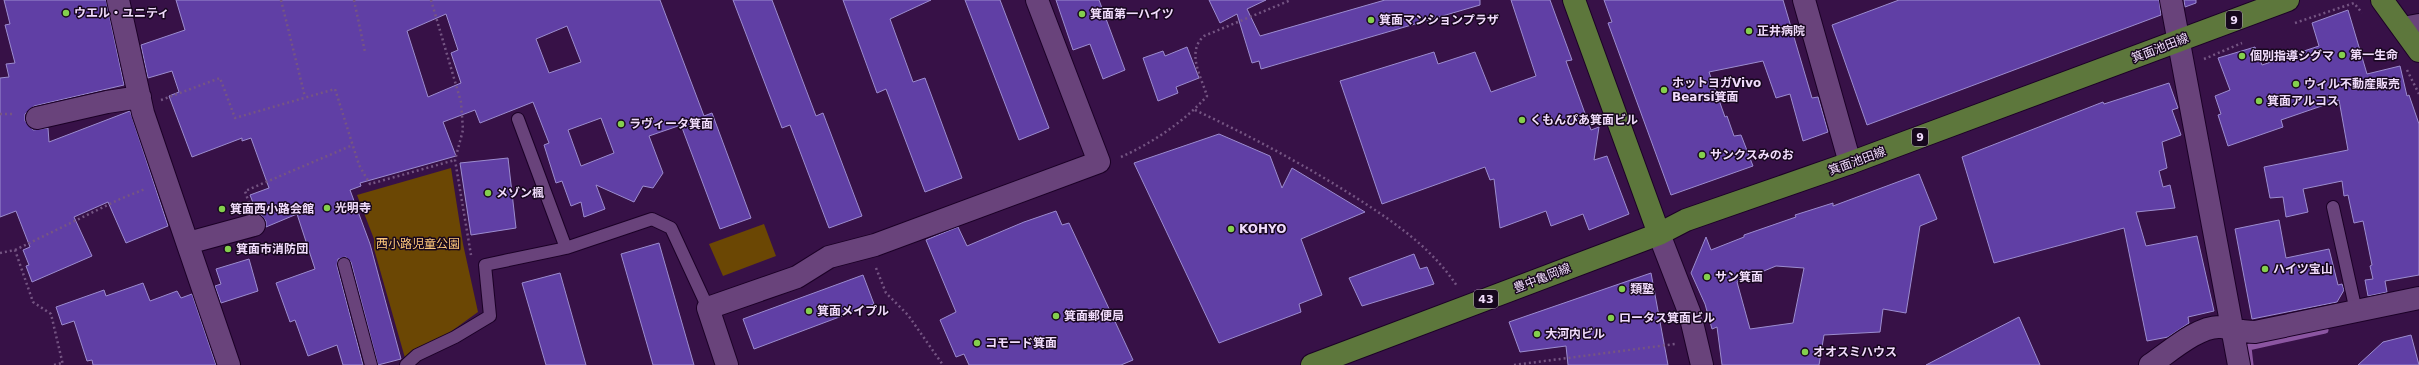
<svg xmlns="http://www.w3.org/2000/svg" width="2419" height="365" viewBox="0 0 2419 365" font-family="'DejaVu Sans','Noto Sans JP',sans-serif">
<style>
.green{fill:#6b4704}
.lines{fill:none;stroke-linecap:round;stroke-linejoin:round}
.stream{stroke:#8b55a1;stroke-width:7}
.building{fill:#603fa5;stroke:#9c8ccf;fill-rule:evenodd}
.lane-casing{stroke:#1b0126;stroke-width:14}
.street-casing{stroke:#1b0126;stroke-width:24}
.secondary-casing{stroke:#1b0126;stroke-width:24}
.primary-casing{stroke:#1b0126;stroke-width:24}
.path{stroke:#755583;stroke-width:2.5;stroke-dasharray:2 3;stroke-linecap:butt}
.lane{stroke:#69437b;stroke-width:12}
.street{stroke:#69437b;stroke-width:22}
.secondary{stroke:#69437b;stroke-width:22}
.primary{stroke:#5d773c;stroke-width:22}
.poi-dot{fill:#84cf4d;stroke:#17071e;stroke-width:1.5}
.labels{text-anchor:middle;stroke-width:3;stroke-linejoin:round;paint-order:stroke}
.shield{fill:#17071e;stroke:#b09cb9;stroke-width:1}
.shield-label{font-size:11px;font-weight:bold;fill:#f1dcfc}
.poi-label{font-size:12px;font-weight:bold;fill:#f1dcfc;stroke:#17071e;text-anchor:start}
.street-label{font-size:12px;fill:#f1dcfc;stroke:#17071e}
.park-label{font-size:12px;fill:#fdc67b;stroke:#17071e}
</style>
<rect width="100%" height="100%" fill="#371147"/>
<!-- green -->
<path class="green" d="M451,168L463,244L478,312L449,333L405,358L374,249V239L357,195Z
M764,224L776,256L723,276L709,244Z"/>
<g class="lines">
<!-- stream -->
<path class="stream" d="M2250,365L2248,347L2325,330"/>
</g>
<!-- building -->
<path class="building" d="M4,0H106L124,85L34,106L25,114V121L33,130L48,128L49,142L130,111L168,226L126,243L108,202L74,217L92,256L32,282L26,266L29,265L23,250L30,247L16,211L0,217V78L9,77L6,64L15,63L5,25L10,24Z
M176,0H660L704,116L712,113L751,218L720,229L681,125L649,136L663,173L653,188L643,186L634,202L596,185L605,209L584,217L581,202L571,206L562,181L556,183L544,145L549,143L533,102L480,123L475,110L443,122L456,156L360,183L361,186L350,190L370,244L401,359L378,365L351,262L346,257L338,259L337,266L363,365H343L337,345L308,356L295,320L290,322L276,283L315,269L297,214L266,227V221L262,216L257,213L250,195L269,188L251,138L242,141V138L192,157L169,96L179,92L172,71L148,78L141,45L185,30ZM446,14L458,50L451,53L461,83L428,97L407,31ZM567,26L581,62L549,73L536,39ZM601,118L614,153L581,166L568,130Z
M733,0H772L816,116L823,113L862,216L829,228L790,125L782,128Z
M843,0H931L890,19L913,82L925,78L962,178L925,192L886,89L877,93Z
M965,0H1000L1049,128L1019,140Z
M1056,0H1099L1125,70L1103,79L1090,44L1073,50Z
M1209,0H1266L1247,9L1260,36L1385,0H1480V5L1261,69L1259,61L1252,63L1237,14L1220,23Z
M1511,0H1550L1572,60L1566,61L1591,130L1599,127L1594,160L1607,156L1629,214L1589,230L1583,214L1551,226L1546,211L1500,228L1494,179L1490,180L1485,167L1382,204L1340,81L1434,52L1438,64L1475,52L1491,92L1536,76Z
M1604,0H1783L1812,98L1818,97L1828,132L1803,141L1790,94L1776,98L1763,61L1709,72L1725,117L1727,116L1734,136L1741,135L1753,166L1671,195L1608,23L1612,22Z
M1899,0H2159L2161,15L1867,125L1832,25Z
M2184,0H2196V3L2185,7Z
M2348,10L2367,74L2400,66L2407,96L2409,95L2419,124V275L2385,281L2387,292L2368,296L2365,280L2373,279L2370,266L2372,265L2363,221L2354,223L2348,195L2344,196L2342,181L2303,189L2308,212L2286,217L2283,197L2270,198L2264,167L2348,150L2339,100L2281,120L2283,127L2228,146L2218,115L2221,114L2215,96L2230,90L2218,58L2255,47L2262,65L2319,46L2312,23Z
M1187,47L1199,78L1176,87L1178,93L1158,101L1143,58L1163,51L1165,56Z
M2169,83L2178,108L2172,110L2181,135L2162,142L2167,168L2159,171L2163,187L2170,185L2175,208L2136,212L2146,246L2197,236L2214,311L2188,317L2189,323L2168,337L2147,341L2124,228L1994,263L1962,157L2103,102L2104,104Z
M1219,134L1270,156L1282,188L1292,168L1365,212L1301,239L1322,295L1299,304L1301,312L1219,343L1134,163Z
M508,158L516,228L471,235L460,163Z
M1919,174L1937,219L1920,226L1906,313L1883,309L1880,332L1824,335L1819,365H1722L1717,327L1712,329L1705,304L1691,273L1706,237L1711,250L1744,237V235L1796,217L1795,215L1833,203V206ZM1776,266L1804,268L1793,323L1750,329L1737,282Z
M1056,211L1062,225L1069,223L1133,360L1121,365H969L964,354L956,357L940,320L956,312L926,240L958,227L967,246L1024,222Z
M2279,220L2286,258L2329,249L2338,285L2342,284L2344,290L2337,302L2252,319L2235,229Z
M659,243L694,365H653L621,254Z
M1414,254L1420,269L1427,267L1434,284L1362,306L1349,278Z
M249,259L258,291L221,303L215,286L221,284L216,269Z
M560,273L586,365H546L522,283Z
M1651,273L1668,365H1568L1566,346L1520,352L1509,322Z
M863,275L874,304L754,349L743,319Z
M143,283L150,301L177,291L181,298L192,294L216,365H93L92,360L87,361L74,321L62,325L56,307L104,290L106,296Z
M2019,317L2040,365H1926Z
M2411,335L2419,365H2358L2383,342Z"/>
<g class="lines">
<defs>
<path id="lane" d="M518,119L566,248
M2333,207L2356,311
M344,264L371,365
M406,365L417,355L455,337L490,316L485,265L566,248L652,219L671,228L708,308"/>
<path id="street" d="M118,0L143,113L229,365
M1804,0L1850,163
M2171,0L2239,365
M2403,28L2419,25
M37,118L107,102L140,97
M188,243L254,225
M727,365L708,308L797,277L829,257L875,245L1099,162L1037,0
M2150,365C2168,353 2199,325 2221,327C2232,329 2243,332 2255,332L2419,298"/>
<path id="secondary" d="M1659,234L1690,314L1702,365"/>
<path id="primary" d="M1574,0L1659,234
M2382,0L2419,51
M1312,365L1659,234L1686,220L1850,163L2288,0"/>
</defs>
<!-- lane casing -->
<use href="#lane" class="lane-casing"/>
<!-- street casing -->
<use href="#street" class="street-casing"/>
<!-- secondary casing -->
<use href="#secondary" class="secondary-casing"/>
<!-- primary casing -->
<use href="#primary" class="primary-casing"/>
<!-- path -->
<path class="path" d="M281,0L305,97
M354,0L365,52
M431,0L461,102L463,130L455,160L471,255
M2295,23L2354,3L2362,13
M2204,59L2242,43
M2407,70L2419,94
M161,100L220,78L235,118L335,89L359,165L370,184L455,160
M1195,110C1250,136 1303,164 1355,197C1394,222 1431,247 1457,286
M0,114H15
M1121,157C1152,143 1184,122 1207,96C1201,76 1186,52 1204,36L1291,0
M249,203L245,191L353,145
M15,250L120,199L145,189
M0,253L15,250L33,302L51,314L63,365
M876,268L886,293L908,315L943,365
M54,365L62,363
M1514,365L1675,344"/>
<!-- lane -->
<use href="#lane" class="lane"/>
<!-- street -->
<use href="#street" class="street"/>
<!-- secondary -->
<use href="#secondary" class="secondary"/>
<!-- primary -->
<use href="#primary" class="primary"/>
</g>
<!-- markers -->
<g class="poi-dot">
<circle cx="66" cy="13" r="4"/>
<circle cx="1082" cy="14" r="4"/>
<circle cx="1371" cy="20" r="4"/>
<circle cx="1749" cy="31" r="4"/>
<circle cx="2342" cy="55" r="4"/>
<circle cx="2242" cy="56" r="4"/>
<circle cx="2296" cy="84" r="4"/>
<circle cx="1664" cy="90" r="4"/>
<circle cx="2259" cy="101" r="4"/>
<circle cx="1522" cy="120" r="4"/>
<circle cx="621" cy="124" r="4"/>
<circle cx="1702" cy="155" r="4"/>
<circle cx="488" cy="193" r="4"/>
<circle cx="327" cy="208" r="4"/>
<circle cx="222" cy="209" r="4"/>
<circle cx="1231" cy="229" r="4"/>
<circle cx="228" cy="249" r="4"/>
<circle cx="2265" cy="269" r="4"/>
<circle cx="1707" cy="277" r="4"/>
<circle cx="1622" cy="289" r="4"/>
<circle cx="809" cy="311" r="4"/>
<circle cx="1056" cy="316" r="4"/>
<circle cx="1611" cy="318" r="4"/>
<circle cx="1537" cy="334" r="4"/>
<circle cx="977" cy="343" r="4"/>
<circle cx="1805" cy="352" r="4"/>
</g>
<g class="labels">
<!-- shield labels -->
<g class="shield">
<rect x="2226" y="11" width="16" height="18" rx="3"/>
<rect x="1912" y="128" width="16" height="18" rx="3"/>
<rect x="1474" y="290" width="24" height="18" rx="3"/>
</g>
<g class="shield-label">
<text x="2234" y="24">9</text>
<text x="1920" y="141">9</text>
<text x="1486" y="303">43</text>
</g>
<!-- poi labels -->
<g class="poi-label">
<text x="74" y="17">ウエル・ユニティ</text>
<text x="1090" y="18">箕面第一ハイツ</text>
<text x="1379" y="24">箕面マンションプラザ</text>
<text x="1757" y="35">正井病院</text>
<text x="2350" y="59">第一生命</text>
<text x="2250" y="60">個別指導シグマ</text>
<text x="1672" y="87">ホットヨガVivo<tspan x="1672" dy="14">Bearsi箕面</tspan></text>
<text x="2304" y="88">ウィル不動産販売</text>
<text x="2267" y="105">箕面アルコス</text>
<text x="1530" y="124">くもんぴあ箕面ビル</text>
<text x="629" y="128">ラヴィータ箕面</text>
<text x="1710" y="159">サンクスみのお</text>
<text x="496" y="197">メゾン楓</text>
<text x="335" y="212">光明寺</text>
<text x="230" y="213">箕面西小路会館</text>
<text x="1239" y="233">KOHYO</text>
<text x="236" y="253">箕面市消防団</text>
<text x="2273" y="273">ハイツ宝山</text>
<text x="1715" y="281">サン箕面</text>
<text x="1630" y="293">類塾</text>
<text x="817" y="315">箕面メイプル</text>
<text x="1064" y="320">箕面郵便局</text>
<text x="1619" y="322">ロータス箕面ビル</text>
<text x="1545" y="338">大河内ビル</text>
<text x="985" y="347">コモード箕面</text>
<text x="1813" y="356">オオスミハウス</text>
</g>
<!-- street labels -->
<g class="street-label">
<text transform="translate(2160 48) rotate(-21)" y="4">箕面池田線</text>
<text transform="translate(1857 161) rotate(-20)" y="4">箕面池田線</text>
<text transform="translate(1542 278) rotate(-21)" y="4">豊中亀岡線</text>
</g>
<!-- park labels -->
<g class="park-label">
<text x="418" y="248">西小路児童公園</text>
</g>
</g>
</svg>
